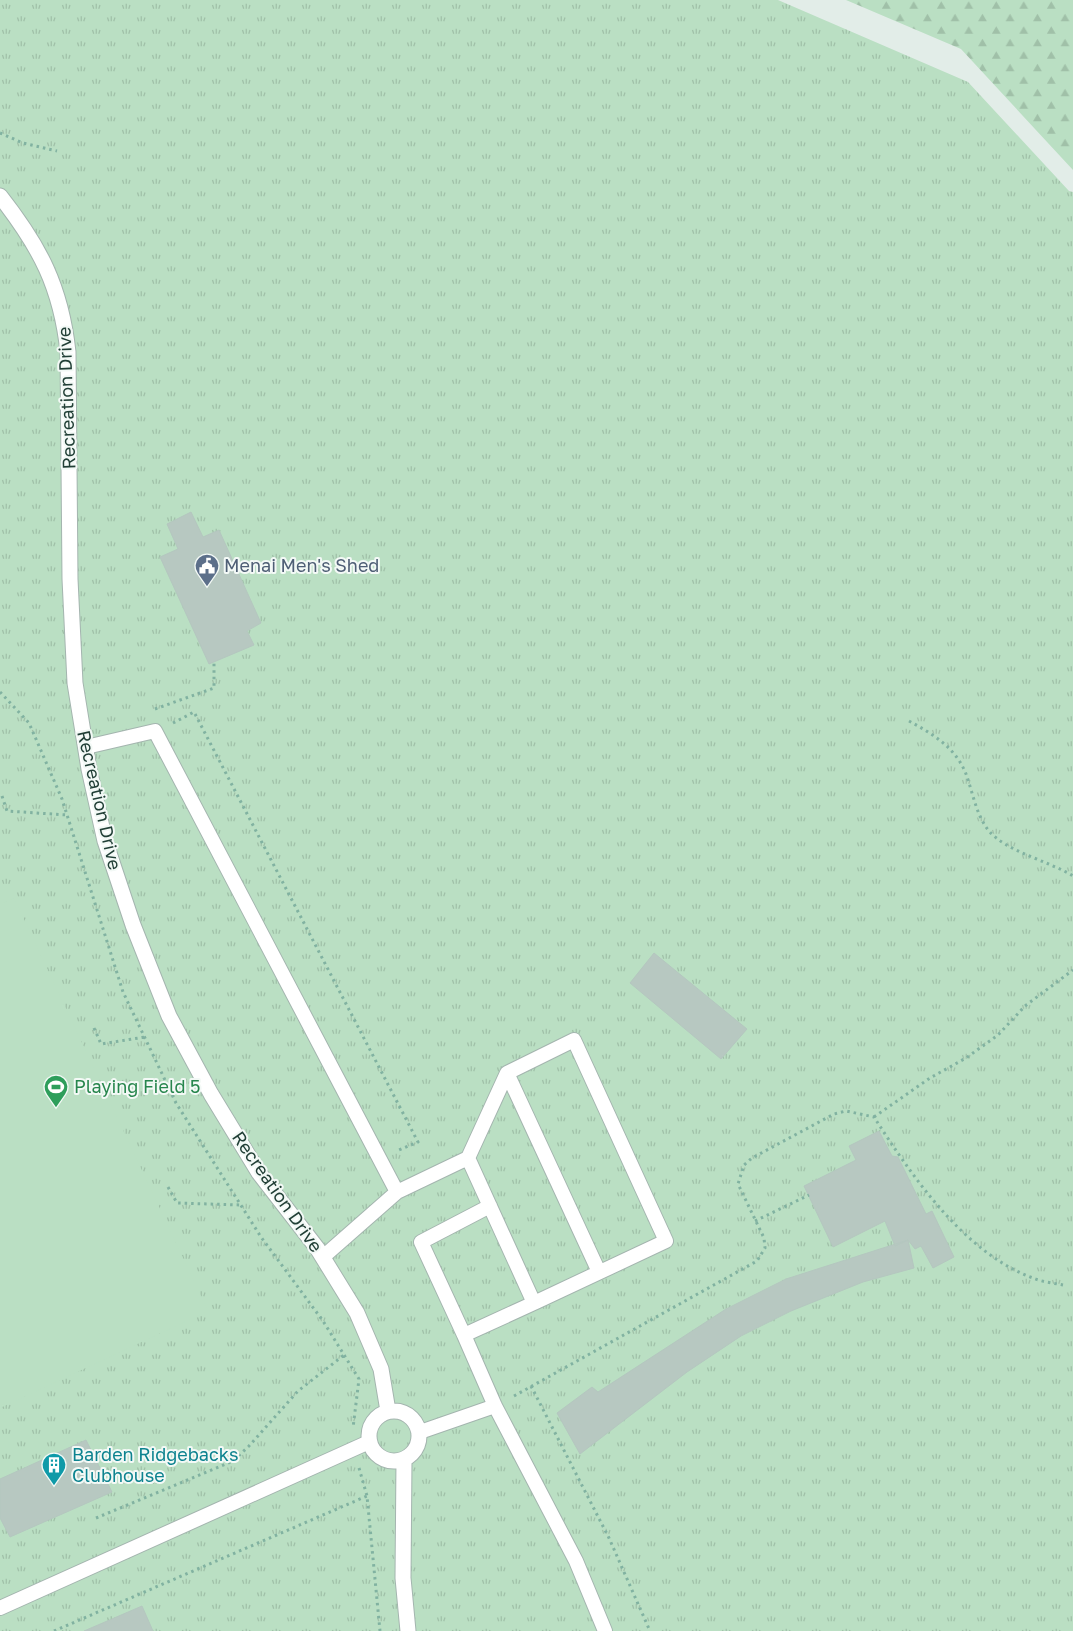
<svg xmlns="http://www.w3.org/2000/svg" width="1073" height="1631" viewBox="0 0 1073 1631" font-family="'Golos Text',sans-serif">
<style>
.forest{fill:url(#forest-firs)}
.park{fill:url(#park-tufts)}
.pitch{fill:#badfc3}
.building{fill:#b7c8c1;stroke:#b4c7bf}
.lines{fill:none;stroke-linecap:round;stroke-linejoin:round}
.lane-casing{stroke:#a4b5af;stroke-width:16}
.street-casing{stroke:#a4b5af;stroke-width:17}
.path{stroke:#81b2a1;stroke-width:3;stroke-dasharray:2.5 4;stroke-linecap:butt}
.lane{stroke:#fff;stroke-width:14}
.street{stroke:#fff;stroke-width:15}
.labels{text-anchor:middle;stroke-width:4;stroke-linejoin:round;paint-order:stroke}
.street-label{font-size:18px;fill:#213f36;stroke:#f3f9f6}
.service-label{font-size:18px;fill:#4e5e75;stroke:#f3f9f6;text-anchor:start}
.leisure-label{font-size:18px;fill:#27864d;stroke:#f3f9f6;text-anchor:start}
.culture-label{font-size:18px;fill:#0d838f;stroke:#f3f9f6;text-anchor:start}
</style>
<defs>
<pattern id="forest-firs" width="22" height="20" patternUnits="userSpaceOnUse" patternTransform="scale(1.25)"><rect width="22" height="20" fill="#badfc3"/><path d="M5 1l3.5 6h-7zM16 11l3.5 6h-7z" fill="#a0c0a8"/></pattern>
<pattern id="park-tufts" width="24" height="20" patternUnits="userSpaceOnUse" patternTransform="scale(1.25)"><rect width="24" height="20" fill="#badfc3"/><path d="M3 7l-1-3M5 7V3M7 7l1-3M15 17l-1-3M17 17v-4M19 17l1-3" fill="none" stroke="#a0c0a8"/></pattern>
</defs>
<rect width="100%" height="100%" fill="#e2ede8"/>
<!-- forest -->
<path class="forest" d="M846,0H1073V170L961,49Z"/>
<!-- park -->
<path class="park" d="M0,0H778L968,82L1069,191L1073,192V1631H0Z"/>
<!-- pitch -->
<path class="pitch" d="M14,898L208,1311L0,1408V904Z"/>
<!-- building -->
<path class="building" d="M191,512L203,537L219,530L261,623L247,631L254,645L209,664L160,557L178,549L167,524Z
M654,953L747,1029L721,1059L630,983Z
M879,1131L892,1156L898,1157L926,1214L932,1211L954,1257L933,1268L921,1246L915,1249L908,1240L895,1246L885,1221L833,1247L804,1186L856,1160L849,1146Z
M908,1240L914,1268L863,1282L791,1311L741,1336L687,1372L580,1454L557,1413L592,1387L598,1392L726,1309L786,1279Z
M86,1440L112,1492L10,1537L0,1518V1479Z
M142,1606L153,1631H84Z"/>
<g class="lines">
<defs>
<path id="lane" d="M86,747L155,731L397,1192L323,1257
M507,1073L599,1272
M468,1158L507,1073L574,1040L666,1241L534,1303
M397,1192L468,1158L534,1303L464,1335L495,1406L576,1561L605,1631
M464,1335L421,1242L490,1206
M420,1432L495,1406
M0,1608L369,1442"/>
<path id="street" d="M0,196C40,247 61,287 68,352L70,579L75,683L89,769L105,841L133,925L169,1016L211,1094L259,1173L317,1248L357,1313L381,1369L388,1411
M369 1436a25 25 0 1 1 50 0a25 25 0 1 1-50 0Z
M404,1460L403,1578L408,1631"/>
</defs>
<!-- lane casing -->
<use href="#lane" class="lane-casing"/>
<!-- street casing -->
<use href="#street" class="street-casing"/>
<!-- path -->
<path class="path" d="M0,133L23,143L57,151
M0,692L29,723L62,799L123,992L176,1103L261,1237L323,1321L359,1379L353,1428
M155,709L214,688V663
M909,721C933,734 956,748 966,774C973,793 976,815 989,831C1007,852 1049,861 1073,876
M173,723L194,712L418,1142L399,1150
M2,796L7,811L67,815
M94,1028L101,1044L145,1037
M874,1117L930,1078L966,1058L998,1035L1025,1006L1073,970
M168,1187L177,1203L241,1205
M755,1221L809,1195
M531,1386L609,1538L650,1631
M514,1396L757,1261L765,1248L764,1238L738,1184L744,1165L752,1158L834,1114L846,1111L874,1117C912,1176 964,1253 1033,1278C1042,1282 1053,1283 1063,1285
M359,1468L367,1496L380,1631
M96,1518L233,1461L249,1446L298,1391L344,1355
M54,1631L367,1496"/>
<!-- lane -->
<use href="#lane" class="lane"/>
<!-- street -->
<use href="#street" class="street"/>
</g>
<!-- icons -->
<defs>
<symbol id="civic-pin" viewBox="-11 -11 22 30"><path d="M0 17L-7.5 6A9.5 9.5 0 1 1 7.5 6Z" fill="#5c6f8a" stroke="#f3f9f6"/><path d="M-.6-6.5H3V-4.5H.6V-3L4-1V1h2V6H-6V1h2V-1L-.6-3ZM-1.2 2.5V6h2.4V2.5Z" fill="#fff"/></symbol>
<symbol id="stadium-pin" viewBox="-11 -11 22 30"><path d="M0 17L-7.5 6A9.5 9.5 0 1 1 7.5 6Z" fill="#2e9e5b" stroke="#f3f9f6"/><path d="M0-5a6.5 5 0 1 0 0 10a6.5 5 0 1 0 0-10ZM-3.5-1.8h7v3.6h-7Z" fill="#fff"/></symbol>
<symbol id="building-pin" viewBox="-11 -11 22 30"><path d="M0 17L-7.5 6A9.5 9.5 0 1 1 7.5 6Z" fill="#0f9aa8" stroke="#f3f9f6"/><path d="M-4-6H4V6H1V3H-1V6H-4ZM-2.5-4.3h1.7v1.8h-1.7ZM.8-4.3h1.7v1.8H.8ZM-2.5-1h1.7V.8h-1.7ZM.8-1h1.7V.8H.8Z" fill="#fff"/></symbol>
</defs>
<g fill-rule="evenodd">
<use href="#civic-pin" x="193" y="552" width="28" height="38"/>
<use href="#stadium-pin" x="42" y="1073" width="28" height="38"/>
<use href="#building-pin" x="40" y="1451" width="28" height="38"/>
</g>
<g class="labels">
<!-- street labels -->
<g class="street-label">
<text transform="translate(67 398) rotate(-92)" y="6">Recreation Drive</text>
<text transform="translate(99 800) rotate(77)" y="6">Recreation Drive</text>
<text transform="translate(277 1192) rotate(55)" y="6">Recreation Drive</text>
</g>
<!-- service labels -->
<g class="service-label">
<text x="224" y="572">Menai Men's Shed</text>
</g>
<!-- leisure labels -->
<g class="leisure-label">
<text x="74" y="1093">Playing Field 5</text>
</g>
<!-- culture labels -->
<g class="culture-label">
<text x="72" y="1461">Barden Ridgebacks<tspan x="72" dy="21">Clubhouse</tspan></text>
</g>
</g>
</svg>
